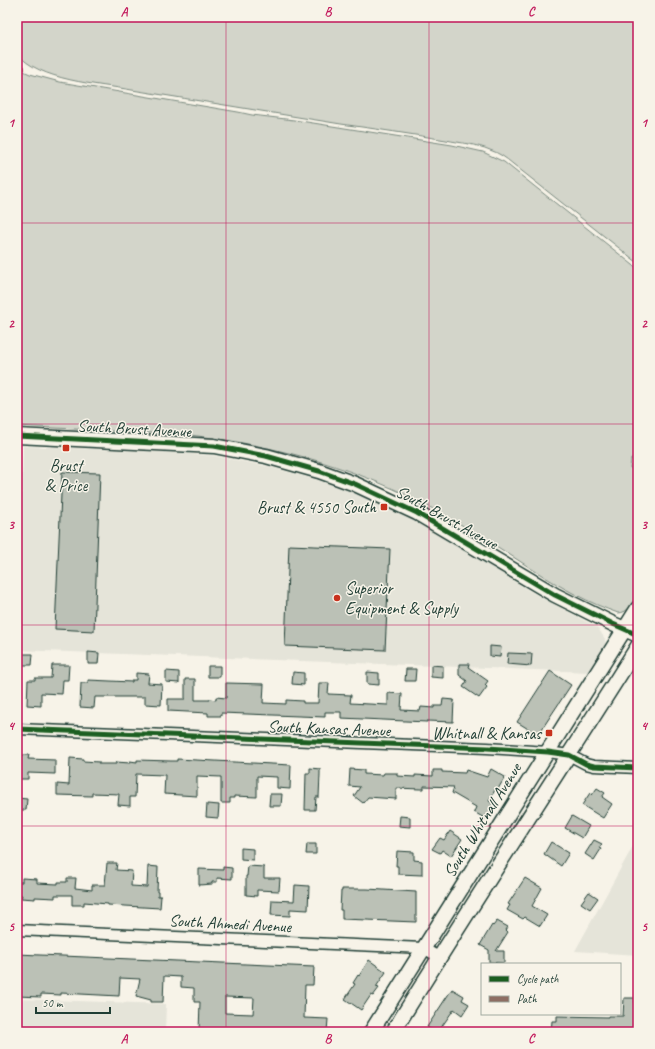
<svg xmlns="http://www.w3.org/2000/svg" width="655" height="1049" viewBox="0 0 655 1049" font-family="Caveat,sans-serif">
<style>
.built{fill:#e5e4d9}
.green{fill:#d3d5ca;stroke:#79897f}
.building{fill:#bbc1b6;stroke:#1f3d34;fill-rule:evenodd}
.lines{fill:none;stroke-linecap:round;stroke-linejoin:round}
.street-casing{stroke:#1f3d34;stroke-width:13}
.secondary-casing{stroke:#1f3d34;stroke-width:17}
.street{stroke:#f7f3e8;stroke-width:10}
.secondary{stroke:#f7f3e8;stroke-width:14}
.quiet{stroke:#8d6e63;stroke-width:4;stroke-dasharray:8 4;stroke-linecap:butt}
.cycleway-casing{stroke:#f7f3e8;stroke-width:8}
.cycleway{stroke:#1b5e20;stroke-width:5}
.grid{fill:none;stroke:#c2185b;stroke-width:1;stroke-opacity:0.55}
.poi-dot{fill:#c8321e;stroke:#f7f3e8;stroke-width:1.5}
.labels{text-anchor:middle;stroke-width:3;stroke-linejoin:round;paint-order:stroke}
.street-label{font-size:17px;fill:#1f3d34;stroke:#f7f3e8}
.poi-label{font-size:17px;fill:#1f3d34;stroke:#f7f3e8;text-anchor:end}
.neatline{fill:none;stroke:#c2185b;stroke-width:1.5}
.grid-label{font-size:13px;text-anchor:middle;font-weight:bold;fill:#c2185b}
</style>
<rect width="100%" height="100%" fill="#f7f3e8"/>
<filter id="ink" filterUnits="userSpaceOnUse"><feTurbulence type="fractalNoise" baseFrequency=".025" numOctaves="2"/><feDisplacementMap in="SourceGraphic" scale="8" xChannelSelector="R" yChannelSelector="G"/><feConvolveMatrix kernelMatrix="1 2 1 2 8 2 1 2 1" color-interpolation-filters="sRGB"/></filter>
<g filter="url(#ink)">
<!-- built -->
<path class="built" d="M23,446L166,452L215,456L271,467L314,479L348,490L376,502L424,525L463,548L528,590L598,628L605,639L606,648L590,672L17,650Z
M638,837V955L575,951Z
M17,999L166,1004L165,1032H17Z"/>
<!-- green -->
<path class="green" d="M17,17H638V263L513,164C506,158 499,153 490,150C476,144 460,143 446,140C411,134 376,129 341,124C272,113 202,101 132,90C99,84 38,81 17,53Z
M17,68L30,74L60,82L238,112L252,115L294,120L452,145L483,152L504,162L638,269V458L637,459H631L630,468H638V594C633,602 629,613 618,613C560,593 513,554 460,524C435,510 409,495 382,484C321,458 256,443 190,435L17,426Z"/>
<!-- building -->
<path class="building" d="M62,472L100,473L94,631L55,629Z
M289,545L390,549L385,650L285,646Z
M490,646L501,647L500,657L490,656Z
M88,652L99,653L98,664H88Z
M508,653L532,654L531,666L507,664Z
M21,654H33L32,665H21Z
M459,664H469L468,667L488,681L485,685L487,687L479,698L463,687L467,681L459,675Z
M52,665H69L68,680H63L62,694L41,693V706L27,705L28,680H35V678H51Z
M431,665L443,666V678L431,677Z
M208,666H220V677H208Z
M406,669H416L415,681H405Z
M166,671L179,672V683L166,682Z
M550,671L571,685L538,735L517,722Z
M293,672L304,673V685L292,684Z
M367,672L379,673V685L367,684Z
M136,673L149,674L148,683L162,684L161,705L145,704V697H95L94,708L80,707L81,683H88V680L132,682V680H136Z
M185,679H195V700H210V699L216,700V697L226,698V683L264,684L263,703L286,704V700L303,701V703H318L319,683H329L328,694L351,695L350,703L388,705V693L402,694L401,710L420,711L421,707L434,708V706H442L443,699L454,700L453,722L427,721V722L341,718V712H325V717L221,713V716H208V713L168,711V699H185Z
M17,755H29L28,759L55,760V774L28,773V779H17Z
M70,758L83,759V761L99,762V764H116V762L130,763V761L137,762V760L171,761H177V759L291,765L290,789L277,788V777L257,776V797L234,796V798H230V803H221V777L197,776V796L164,794L165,775L136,774L135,797H130V806L118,805L119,794L92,793V796L57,795V784L69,785Z
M310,768L320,769V774L319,797H316L315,810H305L306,773H310Z
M350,769L364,770V774L383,775L384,773H397V776L415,777V775L433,776V770H442V772L465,773L466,770L487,777L491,769L505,777L498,789L496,788L489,801L494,805L486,819L474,812L476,807L452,793L454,787L424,786V789H420L396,788V799L368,797L363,803L354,796L360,787L349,786Z
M597,788L605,793L602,797L612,804L603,818L582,805L590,793L592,795Z
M270,794H282L281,806H269Z
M17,798L27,799L26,810H17Z
M207,804L219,805L218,818L206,817Z
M400,816L410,817V827L399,826Z
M572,816L589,826L582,838L565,828Z
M450,831L462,839L451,856L442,850L440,853L432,849L440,838L444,840Z
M594,840L602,844L599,848L601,849L594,860L585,854Z
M551,842L569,853L561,866L544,854Z
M307,844H316V854H306Z
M241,848L253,849V860L241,859Z
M397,851L414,852V860L422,861V875L398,874V866H396Z
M107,863H117L116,870L132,871L131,886L147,887L148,866L158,867L157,892H158V896H161L160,908L108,905V904L84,902V905H72V895H55V898L35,897V899L21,898L22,895H17V882H22V878L37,879V883L58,884V882H67V878H76L75,888L92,890V885H105Z
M248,866L264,867V878H280L279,891L257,890V896L246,895V876H247Z
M223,867L232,868V879L217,878V882H212V884L199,885V869L223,870Z
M525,878L542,888L532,906L547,915L540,926L525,917L523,919L507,910L510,905L508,904Z
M295,885L309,886L308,910L290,909V916L271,915L272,900L294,901Z
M342,889H367L416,892V922L342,919V910H340L341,891H342Z
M589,892L598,898L590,909L581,903Z
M497,921L508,927L506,930L508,932L496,951H504V963L489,962V950L480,945L492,925L493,926Z
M17,954L314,967L313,985H305L304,1018L328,1019L327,1032H199L200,1002H194V988L181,987V977L164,976L163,1002H151V1000L136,996L140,979L120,978L119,996L61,993V995L41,994V997L17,996ZM225,997L254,998L253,1014L225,1013Z
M369,960L386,972L376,987L379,988L373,996L371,995L361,1010L345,999L355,984L353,983L358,975L359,976Z
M452,989L464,996L462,1000L469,1004L462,1015L454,1009L438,1032H435L427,1027Z
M624,998H635L634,1024H638V1032H551L552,1021H557V1016L608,1017V1016H623Z"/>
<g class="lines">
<defs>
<path id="street" d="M17,729L487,748L548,752L569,755L586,764L594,766L638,768
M17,930L423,948L439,957"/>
<path id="secondary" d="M17,436L214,446L266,456L319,471L355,484L417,513L555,595L613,624L638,635
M371,1032L638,608
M393,1032C473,902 557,775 638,646"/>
</defs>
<!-- street casing -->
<use href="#street" class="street-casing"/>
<!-- secondary casing -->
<use href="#secondary" class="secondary-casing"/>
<!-- street -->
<use href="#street" class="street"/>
<!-- secondary -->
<use href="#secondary" class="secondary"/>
<!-- quiet -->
<path class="quiet" d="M17,69L25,68"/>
<defs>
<path id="cycleway" d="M17,436L214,446L266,456L319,471L355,484L417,513L555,595L613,624L638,635
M17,729L487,748L548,752L569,755L586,764L594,766L638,768"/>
</defs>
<!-- cycleway casing -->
<use href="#cycleway" class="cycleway-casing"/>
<!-- cycleway -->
<use href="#cycleway" class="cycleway"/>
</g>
</g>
<!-- grid -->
<path class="grid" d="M226,17V1032M429,17V1032M17,223H638M17,424H638M17,625H638M17,826H638"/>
<!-- markers -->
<g class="poi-dot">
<rect x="62" y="444" width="8" height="8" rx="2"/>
<rect x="380" y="503" width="8" height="8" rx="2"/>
<circle cx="337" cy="598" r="4"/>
<rect x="545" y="729" width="8" height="8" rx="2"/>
</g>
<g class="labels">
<!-- street labels -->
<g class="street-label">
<text transform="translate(134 428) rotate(3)" y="6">South Brust Avenue</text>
<text transform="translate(447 517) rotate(29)" y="6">South Brust Avenue</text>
<text transform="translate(329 728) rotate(2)" y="6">South Kansas Avenue</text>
<text transform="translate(482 820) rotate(-58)" y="6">South Whitnall Avenue</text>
<text transform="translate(230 923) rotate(3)" y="6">South Ahmedi Avenue</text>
</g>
<!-- poi labels -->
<g class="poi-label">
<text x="66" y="471" text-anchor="middle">Brust<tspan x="66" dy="20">&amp; Price</tspan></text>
<text x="376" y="513">Brust &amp; 4550 South</text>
<text x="345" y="594" text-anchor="start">Superior<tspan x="345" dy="20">Equipment &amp; Supply</tspan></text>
<text x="541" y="739">Whitnall &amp; Kansas</text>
</g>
</g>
<!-- margin -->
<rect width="655" height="1049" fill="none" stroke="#f7f3e8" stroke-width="44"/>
<!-- legend -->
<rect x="481" y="963" width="140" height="52" fill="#f7f3e8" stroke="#a1aaa0"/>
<rect x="489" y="976" width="20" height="6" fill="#1b5e20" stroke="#a1aaa0"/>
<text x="517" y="983" font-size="12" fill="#1f3d34">Cycle path</text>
<rect x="489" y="996" width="20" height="6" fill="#8d6e63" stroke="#a1aaa0"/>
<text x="517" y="1003" font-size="12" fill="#1f3d34">Path</text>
<!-- scale -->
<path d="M36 1007v6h74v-6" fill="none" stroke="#1f3d34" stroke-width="2"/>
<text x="42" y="1007" font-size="12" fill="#1f3d34" stroke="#f7f3e8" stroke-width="3" paint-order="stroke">50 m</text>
<rect x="22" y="22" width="611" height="1005" class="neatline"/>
<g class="grid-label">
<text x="124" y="16">A</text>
<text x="328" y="16">B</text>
<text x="531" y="16">C</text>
<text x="11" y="127">1</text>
<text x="644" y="127">1</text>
<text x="11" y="328">2</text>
<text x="644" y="328">2</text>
<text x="11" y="529">3</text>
<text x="644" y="529">3</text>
<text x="11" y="730">4</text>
<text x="644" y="730">4</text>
<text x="11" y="931">5</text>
<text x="644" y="931">5</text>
<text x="124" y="1043">A</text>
<text x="328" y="1043">B</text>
<text x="531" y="1043">C</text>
</g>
</svg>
